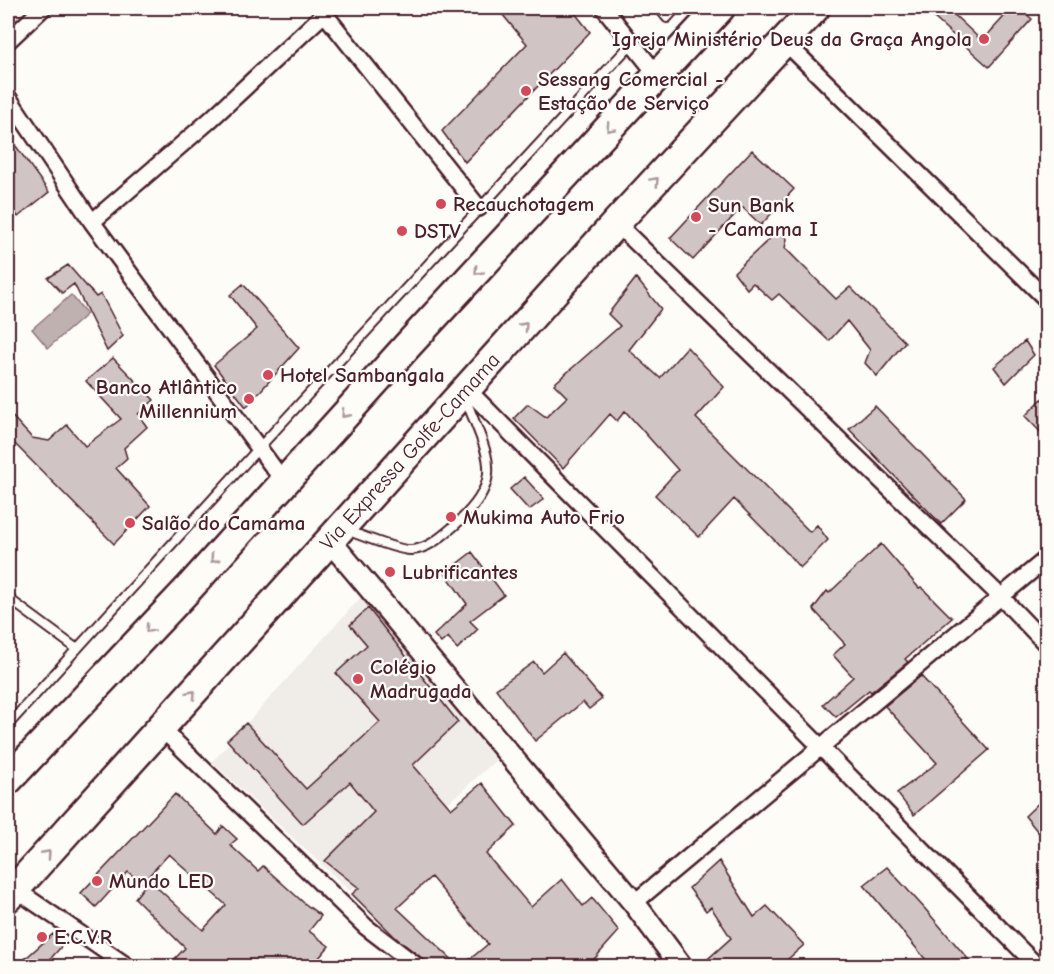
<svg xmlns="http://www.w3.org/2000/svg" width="1054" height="974" viewBox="0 0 1054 974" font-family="'Comic Neue',sans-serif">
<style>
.built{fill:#f0ece8}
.water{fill:#c0b1b1;stroke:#91777b;stroke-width:1.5}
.building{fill:#d0c5c4;stroke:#4a1f2b;stroke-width:1.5}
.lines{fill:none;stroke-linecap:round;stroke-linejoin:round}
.lane-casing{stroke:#4a1f2b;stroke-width:12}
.street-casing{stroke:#4a1f2b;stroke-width:20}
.secondary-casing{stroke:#4a1f2b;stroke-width:26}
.highway-casing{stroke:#4a1f2b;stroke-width:33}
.lane{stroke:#fdfcf7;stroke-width:8}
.street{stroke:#fdfcf7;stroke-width:15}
.secondary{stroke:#fdfcf7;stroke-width:21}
.highway{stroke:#fdfcf7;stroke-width:28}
.oneway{stroke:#ac999b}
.poi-dot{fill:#d1495b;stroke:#fdfcf7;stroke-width:2}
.labels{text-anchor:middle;stroke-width:4.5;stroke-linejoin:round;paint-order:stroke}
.poi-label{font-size:21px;font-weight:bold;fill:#4a1f2b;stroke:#fdfcf7;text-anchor:start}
.street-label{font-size:21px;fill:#4a1f2b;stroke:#fdfcf7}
</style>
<rect width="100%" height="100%" fill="#fdfcf7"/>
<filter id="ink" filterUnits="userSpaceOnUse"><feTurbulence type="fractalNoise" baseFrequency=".0167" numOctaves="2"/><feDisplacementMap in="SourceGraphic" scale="12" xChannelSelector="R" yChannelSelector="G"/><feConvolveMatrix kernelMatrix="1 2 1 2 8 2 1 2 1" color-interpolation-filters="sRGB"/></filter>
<g filter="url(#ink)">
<!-- built -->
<path class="built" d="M361,597L496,760L350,891L212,762Z"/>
<!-- water -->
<path class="water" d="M71,295L87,314L48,348L32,329Z"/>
<!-- building -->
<path class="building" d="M497,8H571L590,32L465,162L442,131L527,44Z
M923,8H947L982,41L1012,8H1019L1032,19L989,67Z
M8,135L49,192L18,217L8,201Z
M752,150L794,189L761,225L742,207L693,260L670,238Z
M779,230L787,239L785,248L836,299L850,287L905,342L877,376L865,363L870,350L847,321L829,341L779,294L772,300L753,283L747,289L734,272Z
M68,265L96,297L101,294L123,336L107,351L74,284L62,293L48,278Z
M636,278L661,309L629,350L660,378L687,347L724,387L696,418L810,532L817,525L828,540L800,568L787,553L734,499L699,537L655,495L678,470L625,411L617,421L610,414L563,468L514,418L528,404L546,417L567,397L554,384L620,326L608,314Z
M243,284L299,348L246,407L214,365L257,329L230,295Z
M1025,341L1034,355L1006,383L994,367Z
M113,358L154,400L138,414L147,427L124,448L127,458L116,468L150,506L114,544L8,437V412L32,438L49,441L67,425L85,446L121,419L86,381Z
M1047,394V439L1025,416Z
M875,406L966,499L941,524L849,429Z
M524,477L544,499L529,510L510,489Z
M881,544L919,588L921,587L952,618L905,659L908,662L871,692L869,690L836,717L823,704L853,677L833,655L845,644L813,609L827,591L829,593Z
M472,552L504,595L470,621L478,629L457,649L448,637L441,643L434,635L467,604L445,573Z
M368,608L458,722L413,765L451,809L482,783L516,826L486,854L531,907L562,879L583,906L592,898L619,931L588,966H462L488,944L431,877L397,908L459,966H427L423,959L397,939L352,894L359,888L325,861L374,812L350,782L303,824L227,740L246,723L306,789L380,722L336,673L367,645L350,625Z
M563,653L602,699L589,709L583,702L535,741L496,689L534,662L542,672Z
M921,676L989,750L914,815L897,793L937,763L885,706Z
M175,794L217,834L223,826L237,839L230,845L258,871L263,866L304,903L321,916L309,931L329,946L312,966H168L185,948L135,898L149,880L203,930L226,905L169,854L142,883L128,872L96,907L81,893Z
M1047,795V843L1025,816Z
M719,861L754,917L767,906L804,945L780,966H700L731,938L711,907L706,911L689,888Z
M887,867L926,910L974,966H931L864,885Z
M53,934L61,947L44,966H17Z"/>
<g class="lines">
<defs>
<path id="lane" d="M659,8L667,18L676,8
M346,530C360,535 399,551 411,550C428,549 441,537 454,526C507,478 488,458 466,400
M8,598L77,649
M8,725L258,449L632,43"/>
<path id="street" d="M320,8L479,208
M604,8L658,76
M8,41L43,8
M784,41L1046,299
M8,97L92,222L284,482
M92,222L209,121L325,13
M616,223L1001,597L1046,644
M467,389L1037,966
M161,728L366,927L417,966
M15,889L127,966
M634,903L1046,559"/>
<path id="secondary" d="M330,541L634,903L681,966"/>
<g id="highway">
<path d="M8,780L190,587L408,345L720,8"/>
<path id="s1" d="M8,897L616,223L815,8"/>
</g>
</defs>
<!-- lane casing -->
<use href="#lane" class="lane-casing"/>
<!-- street casing -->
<use href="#street" class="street-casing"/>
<!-- secondary casing -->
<use href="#secondary" class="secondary-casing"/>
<!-- highway casing -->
<use href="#highway" class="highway-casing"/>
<!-- lane -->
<use href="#lane" class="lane"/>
<!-- street -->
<use href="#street" class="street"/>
<!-- secondary -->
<use href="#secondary" class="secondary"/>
<!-- highway -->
<use href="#highway" class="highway"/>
</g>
<!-- one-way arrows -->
<defs><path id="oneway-chevron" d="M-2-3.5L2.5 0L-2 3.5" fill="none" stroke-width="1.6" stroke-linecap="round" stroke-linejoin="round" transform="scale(1.5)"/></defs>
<g class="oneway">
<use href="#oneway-chevron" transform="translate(610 128) rotate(133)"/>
<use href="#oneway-chevron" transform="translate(655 181) rotate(-47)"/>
<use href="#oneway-chevron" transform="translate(478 271) rotate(133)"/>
<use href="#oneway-chevron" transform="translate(524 326) rotate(-48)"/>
<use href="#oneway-chevron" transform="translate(345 414) rotate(132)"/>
<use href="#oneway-chevron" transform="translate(214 559) rotate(132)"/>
<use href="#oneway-chevron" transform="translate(149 629) rotate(133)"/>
<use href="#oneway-chevron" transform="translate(192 694) rotate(-48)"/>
<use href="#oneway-chevron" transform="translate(47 854) rotate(-48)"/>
</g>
</g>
<!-- markers -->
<g class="poi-dot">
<circle cx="984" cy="39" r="6"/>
<circle cx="526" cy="91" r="6"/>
<circle cx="441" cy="204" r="6"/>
<circle cx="696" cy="217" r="6"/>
<circle cx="402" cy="231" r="6"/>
<circle cx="268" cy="375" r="6"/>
<circle cx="249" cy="399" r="6"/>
<circle cx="451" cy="517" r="6"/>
<circle cx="130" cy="523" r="6"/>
<circle cx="390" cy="572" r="6"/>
<circle cx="358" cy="679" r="6"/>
<circle cx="97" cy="881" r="6"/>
<circle cx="42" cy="937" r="6"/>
</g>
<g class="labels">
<!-- poi labels -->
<g class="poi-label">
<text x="972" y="46" text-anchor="end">Igreja Ministério Deus da Graça Angola</text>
<text x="538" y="86">Sessang Comercial -<tspan x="538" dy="24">Estação de Serviço</tspan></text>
<text x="453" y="211">Recauchotagem</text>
<text x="708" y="212">Sun Bank<tspan x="708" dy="24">- Camama I</tspan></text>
<text x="414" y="238">DSTV</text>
<text x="280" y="382">Hotel Sambangala</text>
<text x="237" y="394" text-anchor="end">Banco Atlântico<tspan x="237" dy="24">Millennium</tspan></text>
<text x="463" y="524">Mukima Auto Frio</text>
<text x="142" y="530">Salão do Camama</text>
<text x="402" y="579">Lubrificantes</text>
<text x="370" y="674">Colégio<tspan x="370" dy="24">Madrugada</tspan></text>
<text x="109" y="888">Mundo LED</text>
<text x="54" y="944">E.C.V.R</text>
</g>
<!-- street labels -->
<g class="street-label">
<text dy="7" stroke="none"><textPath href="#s1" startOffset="600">Via Expressa Golfe-Camama</textPath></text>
</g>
</g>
<!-- margin -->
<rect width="1054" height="974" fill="none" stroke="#fdfcf7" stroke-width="30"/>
<rect x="15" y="15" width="1024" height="944" fill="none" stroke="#4a1f2b" stroke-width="2" filter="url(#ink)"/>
</svg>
